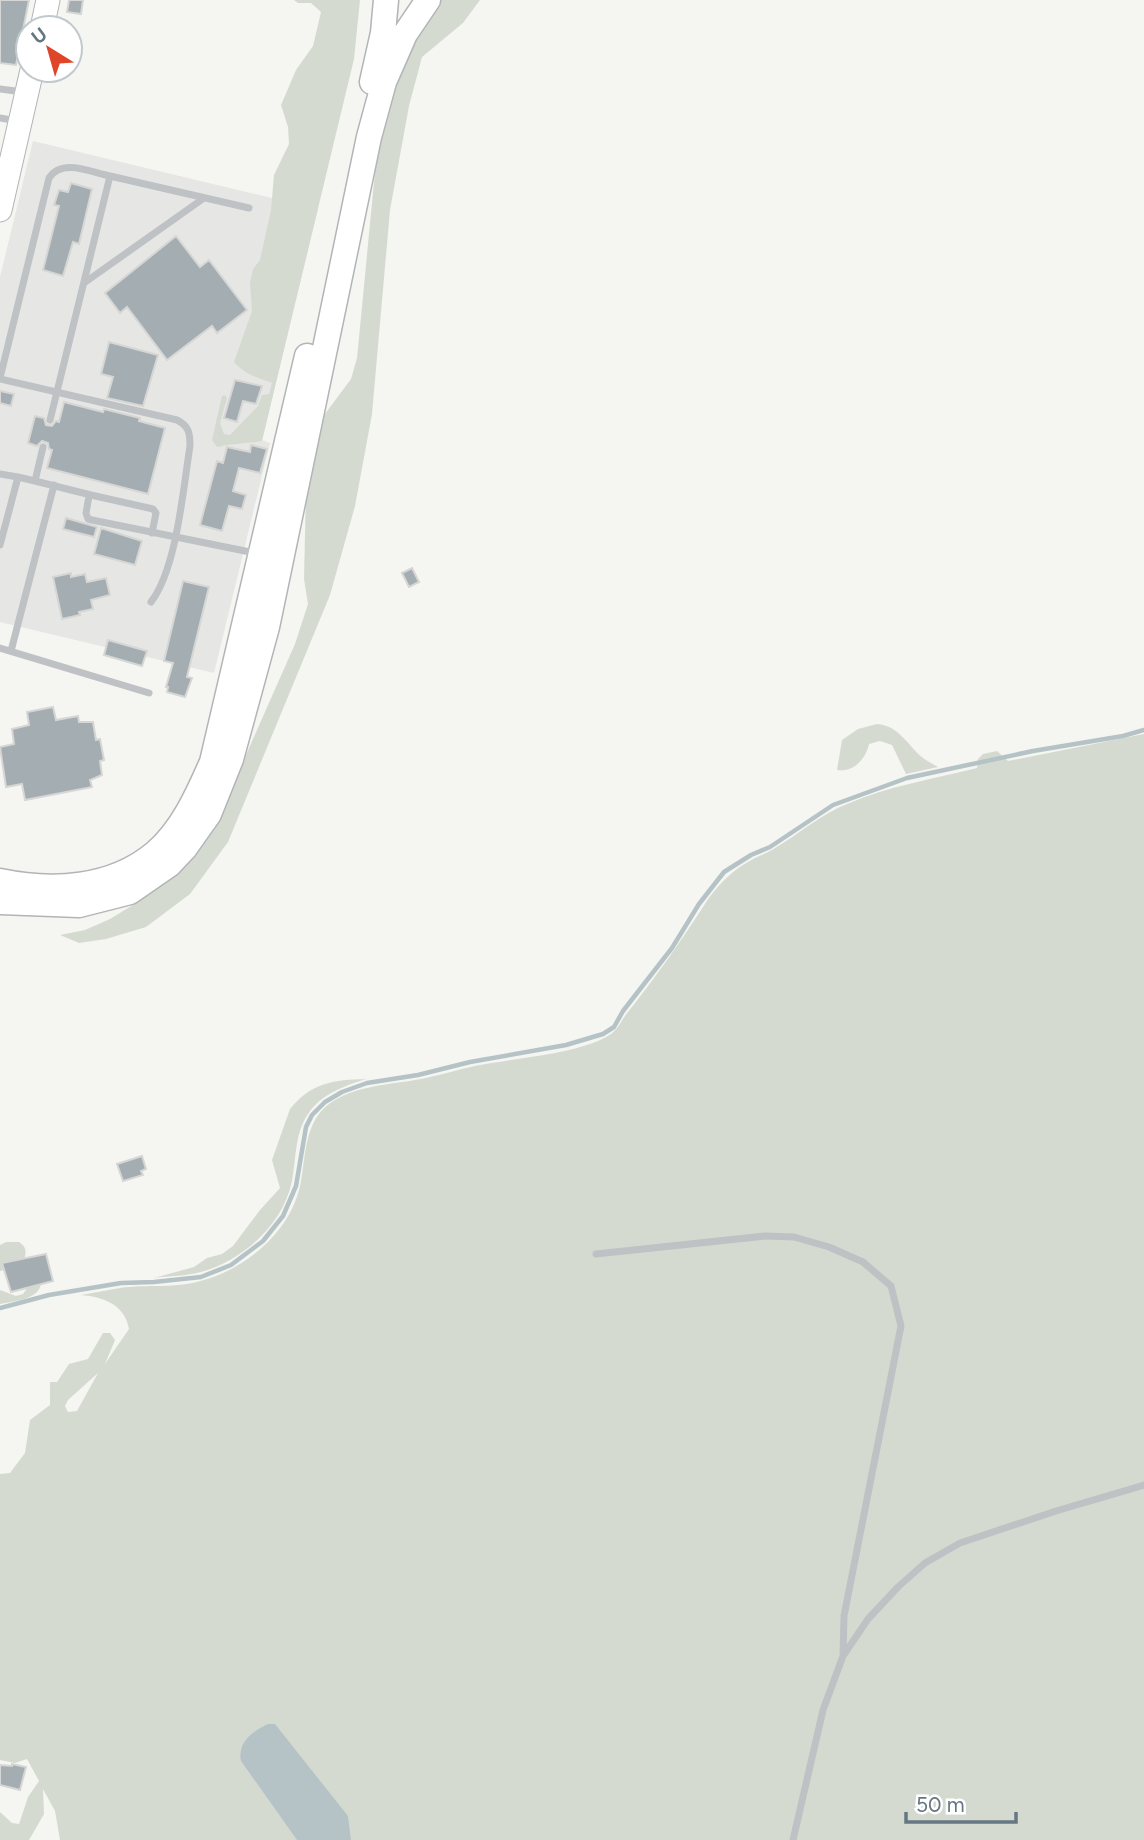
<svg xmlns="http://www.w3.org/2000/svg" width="1144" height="1840" viewBox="0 0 1144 1840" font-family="Figtree,sans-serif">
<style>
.built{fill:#e6e6e5}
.green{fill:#d5dad1;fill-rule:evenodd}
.water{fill:#b5c3c6}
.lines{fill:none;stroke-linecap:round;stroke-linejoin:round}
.stream{stroke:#b5c3c6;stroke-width:4.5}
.building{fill:#a4aeb2;stroke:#d6d6d4;stroke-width:2}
.trunk-casing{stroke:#b1b5b8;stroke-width:25}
.motorway-casing{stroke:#b1b5b8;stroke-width:27}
.service{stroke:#bec2c5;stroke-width:7}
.trunk{stroke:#fff;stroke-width:23}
.motorway{stroke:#fff;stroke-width:24}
</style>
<rect width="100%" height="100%" fill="#f5f5f1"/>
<!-- built -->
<path class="built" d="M33,141L318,209L262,440L270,443L214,673L0,622V277Z"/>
<!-- green -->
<path class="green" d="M294,0H360L354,59L262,441C246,444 232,443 217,447L212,440L222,396L225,395L227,398L220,423L224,434L230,435L258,406L262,395L269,394L272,383C258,378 244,374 234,362L252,311L250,283L253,269L260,260L271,210L274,175L289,144L288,127L281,105L296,70L313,46L321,12L311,3H298Z
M441,0H480L463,23L422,57L409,106L390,210L372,414L355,506L330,595L228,842L190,894L146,927L106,939L79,943L60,935L85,930L110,919L133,905L167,882L192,860L212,832L295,644L308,604L304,579L306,492L322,418L351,379L357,358L376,162L382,128L406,60L419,33Z
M877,724C900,726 907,745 923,758C927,761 933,764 938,767L906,774L892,745L880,741L869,744C866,759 853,773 837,770L842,740L858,729Z
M1144,734V1840H60L55,1811L43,1789L44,1814L29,1840H0V1812L12,1823L19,1824L28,1797L39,1781L27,1759L15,1763L0,1760V1474L10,1473L25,1453L30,1420L50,1405V1382H57L69,1364L88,1359L103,1333H110L115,1340L105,1364L129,1329C125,1305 104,1297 81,1295C94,1293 107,1290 120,1288C147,1284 177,1289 204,1280C249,1267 293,1229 301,1181C306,1153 305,1122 329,1104C354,1086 386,1085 415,1080C435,1077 455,1070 475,1066C513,1058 573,1055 606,1037C618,1031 620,1022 628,1012C655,978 679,944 703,907C716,886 733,869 755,858C762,855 769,852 775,848C799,834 821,814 847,804C889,786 933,779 977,768L978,759L983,754L997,751L1008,761ZM98,1373L77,1411L68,1412L65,1406L68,1400Z
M366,1079C344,1086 321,1094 308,1114C295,1132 296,1160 292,1181C283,1225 243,1260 201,1272C187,1276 169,1276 154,1278L194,1267L207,1258L222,1254L233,1246L260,1210L280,1188L272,1160L290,1109C312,1082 334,1080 366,1079Z
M6,1242H19C26,1247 27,1251 24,1259L9,1269L0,1271V1245Z
M31,1283L41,1284C38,1300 14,1301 0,1304V1290L16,1296L23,1294Z"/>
<!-- water -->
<path class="water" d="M268,1724H275L348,1816L351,1840H297L241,1761C237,1742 253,1731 268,1724Z"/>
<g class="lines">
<!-- stream -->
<path class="stream" d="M0,1308L49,1295L121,1283L154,1282L201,1277L231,1265L263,1241L283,1216L296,1186L306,1127L312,1115L325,1102L342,1092L367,1083L418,1075L470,1062L566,1045L603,1034L614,1027L623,1011L672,948L699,904L724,872L751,855L770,847L833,805L907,778L1033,751L1123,736L1144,730"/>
</g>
<!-- building -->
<path class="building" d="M0,0H29L16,65L0,63Z
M69,0H83L81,14L67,12Z
M71,183L92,189L79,244L73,242L63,276L43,270L59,206L54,205L59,190L68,192Z
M176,236L200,267L209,260L247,310L217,333L212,326L167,360L127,307L120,313L105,293Z
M109,342L158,355L143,406L107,398L113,377L101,374Z
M235,380L262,386L256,404L243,401L237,422L224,418Z
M0,391L14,394L11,406L0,403Z
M64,402L103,412L104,409L140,418L139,421L165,428L148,494L47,468L52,450L49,449L48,443L42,441L37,446L28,443L35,416L44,418L46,425L52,426L56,421L59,422Z
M251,445L267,449L260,473L239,468L233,491L246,495L242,509L229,506L222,531L200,525L217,461L223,463L227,447L250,452Z
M66,518L97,527L94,537L63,529Z
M101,528L142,541L135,565L94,554Z
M412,568L419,582L409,587L402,573Z
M71,573V577L85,574L87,582L106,578L110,595L91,600L93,609L79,612L80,615L62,619L53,577Z
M183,581L209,587L187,677L192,678L185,697L167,692L168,687H166L173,663L164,661Z
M108,640L147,651L142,666L104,655Z
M53,707L56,720L78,716L79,722H93L96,740L100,739L104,760L100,761L102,775L90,780L92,787L25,800L22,784L6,787L0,747L14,744L12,729L29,725L27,712Z
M142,1156L146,1169L141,1171L143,1175L123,1181L117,1164Z
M46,1254L53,1281L11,1292L2,1263Z
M12,1764L26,1767L20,1790L0,1785V1765L12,1766Z"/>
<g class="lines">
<defs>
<path id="trunk" d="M42,28L48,0
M0,210L32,70"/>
<path id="motorway" d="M372,82L383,33L386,0
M0,881C52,892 112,889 155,853C182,830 198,794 212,762L307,356
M0,902L79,905L130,892L169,865L185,848L209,814L231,759L267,627L369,137L384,82L405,34L428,0"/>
</defs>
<!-- trunk casing -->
<use href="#trunk" class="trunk-casing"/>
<!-- motorway casing -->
<use href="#motorway" class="motorway-casing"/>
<!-- service -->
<path class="service" d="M0,89L23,92
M0,118L17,121
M84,283L204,198
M0,378L49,178C62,158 90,172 110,176
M0,379L177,420C189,426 190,433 190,446C183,489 177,568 151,602
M50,420L110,176L249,208
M0,474L18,477
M35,481L91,495
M152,533L156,513L153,509L91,495L89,496L86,513L88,519L92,520L255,553
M0,545L18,477L35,481L43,447
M0,648L149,693
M11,651L54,485
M596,1254L765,1236L794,1237L829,1247L863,1262L891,1286L901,1326L844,1616L843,1656
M793,1840L823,1710L843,1656L868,1619L898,1587L925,1563L960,1543L1056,1511L1144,1485"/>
<!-- trunk -->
<use href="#trunk" class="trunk"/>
<!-- motorway -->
<use href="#motorway" class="motorway"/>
</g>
<!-- north arrow -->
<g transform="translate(49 49) rotate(323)"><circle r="33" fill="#ffffff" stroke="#c1c9cd" stroke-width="2"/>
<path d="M0-5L12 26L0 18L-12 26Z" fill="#de4529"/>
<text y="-10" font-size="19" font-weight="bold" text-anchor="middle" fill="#657782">U</text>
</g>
<!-- scale -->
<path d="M906 1812v10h110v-10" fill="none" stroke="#657782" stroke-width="3.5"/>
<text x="916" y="1812" font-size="21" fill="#657782" stroke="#ffffff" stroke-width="5" paint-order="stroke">50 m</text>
</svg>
